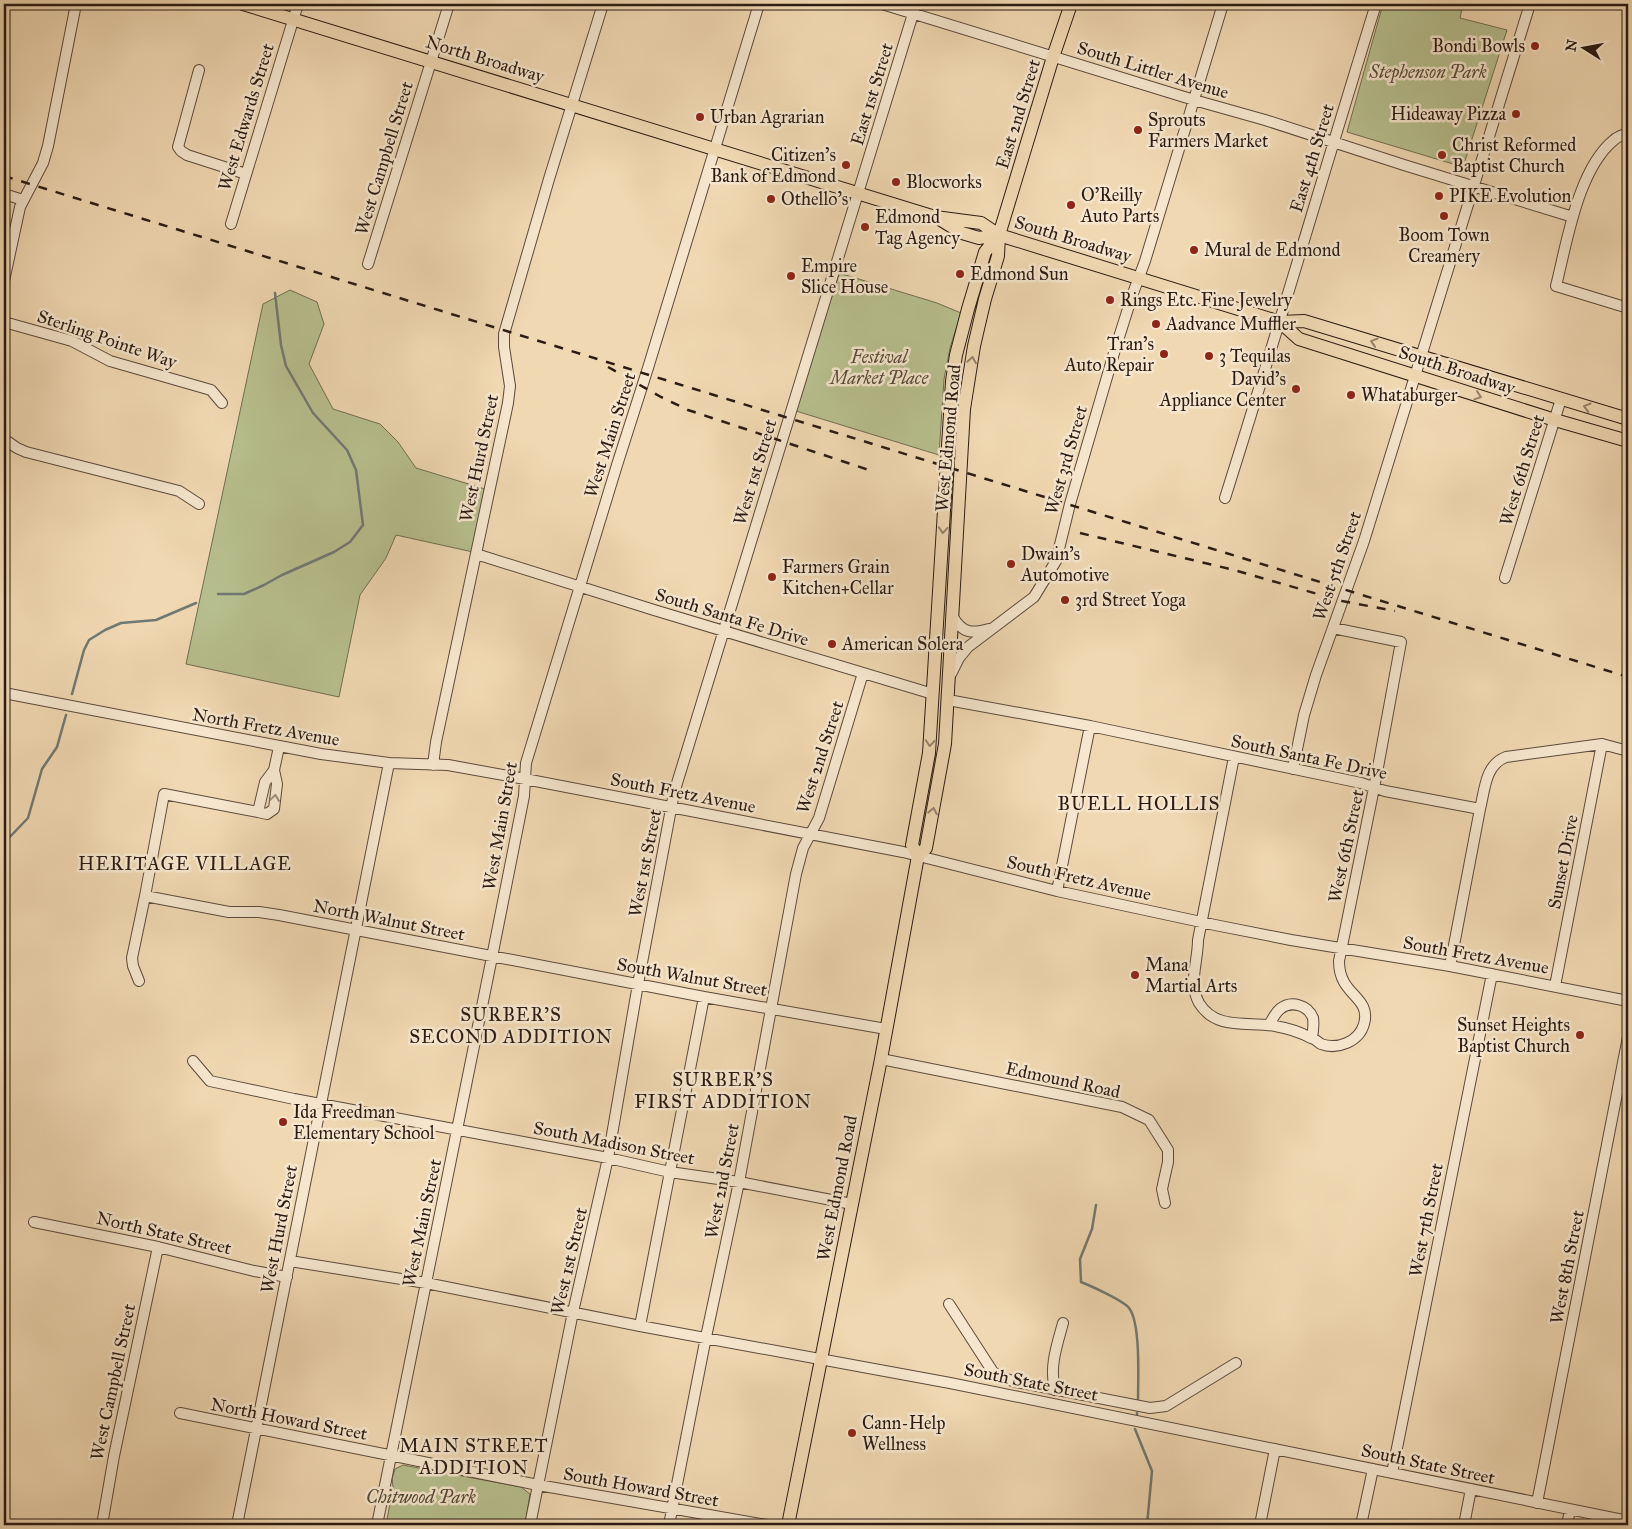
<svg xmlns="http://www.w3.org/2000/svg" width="1632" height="1529" viewBox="0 0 1632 1529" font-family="'IM FELL Great Primer',serif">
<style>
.green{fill:#b7bf8e;stroke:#716d51}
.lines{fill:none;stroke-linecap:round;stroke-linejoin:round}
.stream{stroke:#6f7973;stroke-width:2.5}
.minor-casing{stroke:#5c4a3c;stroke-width:12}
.major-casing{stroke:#2b1b14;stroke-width:14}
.minor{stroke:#f5e6cd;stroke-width:10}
.major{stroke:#f0d8b2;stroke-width:12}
.rail{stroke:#2b1b14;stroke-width:2.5;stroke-dasharray:9 9;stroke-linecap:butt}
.oneway{stroke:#97836b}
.oneway2{stroke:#9a8b7a}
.poi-dot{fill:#8f2418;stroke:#f5e6cd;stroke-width:2}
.labels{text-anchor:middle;stroke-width:5;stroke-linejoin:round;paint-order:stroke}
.poi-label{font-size:18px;fill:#2b1b14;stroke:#f5e6cd;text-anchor:start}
.street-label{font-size:18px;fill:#2b1b14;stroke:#f5e6cd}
.park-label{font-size:18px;font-style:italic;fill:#554c39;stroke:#f5e6cd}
.neighbourhood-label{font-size:19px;letter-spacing:1px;fill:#2b1b14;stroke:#f5e6cd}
</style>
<rect width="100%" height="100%" fill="#f0d8b2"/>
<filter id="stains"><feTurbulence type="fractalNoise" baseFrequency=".004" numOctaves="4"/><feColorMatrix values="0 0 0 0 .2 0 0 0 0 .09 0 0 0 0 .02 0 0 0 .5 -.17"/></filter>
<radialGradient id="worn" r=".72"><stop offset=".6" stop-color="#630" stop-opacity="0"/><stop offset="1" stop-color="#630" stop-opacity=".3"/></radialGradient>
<!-- green -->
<path class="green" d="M1383,4H1463L1460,18L1507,30L1463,167L1347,132Z
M839,273L937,303L961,313L950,348L944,379L939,455L796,411Z
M290,290L317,302L324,324L309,364L333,409L380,424L398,442L416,468L485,489L473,552L396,535L386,558L360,595L339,697L186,664L263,304Z
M403,1465L521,1487L530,1494L525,1525H386L393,1487L392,1479L395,1469Z"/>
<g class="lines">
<!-- stream -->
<path class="stream" d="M218,594H244L264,585L282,575L334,552L350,542L363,525L356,470L347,450L313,413L286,366L281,345L275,293
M72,694L84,650L89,640L105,630L121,623L156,620L196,603
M4,843L28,818L42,769L57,747L66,715
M1096,1205L1092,1229L1080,1259L1081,1282C1091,1286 1124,1301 1129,1308C1141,1323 1138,1381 1138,1401
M1137,1415V1413
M1135,1429L1152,1471L1147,1525"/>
<defs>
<path id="minor" d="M882,4L1194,100L1265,120L1404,165L1573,217
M199,70L178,147L181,151L187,155L246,174
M1628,133C1624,135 1618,136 1614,140C1578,169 1567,242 1556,286L1628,308
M4,194L23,200
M231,224L298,4
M368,264L449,4
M4,281L20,207L43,163L48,146L76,4
M4,322L72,341L110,361L211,390L222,403
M4,439L17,448L26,452L179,491L199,504
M1225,498C1277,334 1325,168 1376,4
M476,554L654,610L933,694
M1505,578L1561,399
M953,617C962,633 972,634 989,629
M951,674L959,658L968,647L1034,597L1056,561L1070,504L1114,353L1132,296L1145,261L1223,4
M4,693L321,754L389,763L448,765L525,779L903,852L1057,891L1215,925L1291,940L1450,966L1628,1001
M948,700L1090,726L1361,783L1385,791L1480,809C1485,789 1485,765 1506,757L1602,744L1628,751
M1234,757L1198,940C1198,962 1188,983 1199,1003C1216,1031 1249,1021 1275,1026C1287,1028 1300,1032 1311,1038C1315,1039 1318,1042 1321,1044C1337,1050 1359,1042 1364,1024C1370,1003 1352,997 1344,982C1340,975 1339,969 1339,961L1376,778L1401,642L1333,628
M433,765L436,742L508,403L510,386L504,347V334L549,179L603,4
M1293,769L1304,715L1316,675L1364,541L1530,4
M258,812L265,782L274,770
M1057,891L1090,726
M145,896L164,794L258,812L267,814L274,809L277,784L274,770L279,747
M1450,966L1480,809
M139,981L133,966L132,958L145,896L229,912H259L279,915L704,997L886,1029
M1555,986L1602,744
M1269,1025C1272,1020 1275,1013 1280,1009C1291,1000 1308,1005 1313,1018C1314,1024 1313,1032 1312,1038
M881,1059L1122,1107L1149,1120L1168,1150V1162L1162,1189L1165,1203
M193,1061L210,1081L294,1099L608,1158L670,1172L739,1182L852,1204
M34,1222L158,1247L254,1271L287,1277
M290,1261L426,1283L640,1326L950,1383L1628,1521
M949,1304L993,1372L1000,1377L1016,1382L1150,1408L1166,1406L1236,1363
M640,1326L704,997
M1055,1390C1049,1367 1057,1345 1063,1323
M180,1413L538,1485L767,1525
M1392,1473L1492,974
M1537,1503L1628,1037
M102,1525L114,1456L158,1247
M237,1525L389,763
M377,1525L492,957L524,796L526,763L617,465L648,368L759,4
M530,1525L573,1312L608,1158L638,984L674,793L916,4
M669,1525L706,1337L739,1182L796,874L803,848L819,818L863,673
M1260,1525L1275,1449
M1361,1525L1373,1469
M1464,1525L1471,1489
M1567,1525L1570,1510"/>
<path id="major" d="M243,4L935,217L981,223L999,235L1280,322L1304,321L1628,419
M941,220L962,233L979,238L999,235
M1280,322L1299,339L1555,420L1628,441
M918,856L912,845L929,753L952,381L956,355L968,309L985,252L999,235
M788,1525L881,1059L918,856L926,848L945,744L964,409L974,346L985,299L998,256L999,235L1053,57L1071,4"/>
</defs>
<!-- minor casing -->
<use href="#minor" class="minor-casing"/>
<!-- major casing -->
<use href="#major" class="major-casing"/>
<!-- minor -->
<use href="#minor" class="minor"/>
<!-- major -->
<use href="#major" class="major"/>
<!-- rail -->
<path class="rail" d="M4,176L1628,677
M608,367L661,397L688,410L872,471
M1080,533L1234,570L1342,601L1395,611"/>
</g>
<!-- one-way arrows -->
<defs><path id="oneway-chevron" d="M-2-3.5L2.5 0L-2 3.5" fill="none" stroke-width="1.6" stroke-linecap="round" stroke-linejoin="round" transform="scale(1.25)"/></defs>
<g class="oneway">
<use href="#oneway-chevron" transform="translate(1374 342) rotate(-163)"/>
<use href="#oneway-chevron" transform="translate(972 360) rotate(-81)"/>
<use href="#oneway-chevron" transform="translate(1478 396) rotate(18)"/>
<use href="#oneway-chevron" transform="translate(1587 407) rotate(-164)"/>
<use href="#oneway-chevron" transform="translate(943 530) rotate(94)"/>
<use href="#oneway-chevron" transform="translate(930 743) rotate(94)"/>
<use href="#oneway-chevron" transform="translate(933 811) rotate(-79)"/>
</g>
<use class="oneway2" href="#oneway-chevron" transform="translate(275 798) rotate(-82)"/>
<!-- markers -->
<g class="poi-dot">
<circle cx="1535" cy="46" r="5"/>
<circle cx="1516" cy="114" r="5"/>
<circle cx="700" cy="117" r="5"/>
<circle cx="1138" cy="130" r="5"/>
<circle cx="1442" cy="155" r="5"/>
<circle cx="846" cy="165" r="5"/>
<circle cx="896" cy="182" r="5"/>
<circle cx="1439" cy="196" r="5"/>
<circle cx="771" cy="199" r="5"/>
<circle cx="1071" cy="205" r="5"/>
<circle cx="1444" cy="216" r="5"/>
<circle cx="865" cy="227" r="5"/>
<circle cx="1194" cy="250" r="5"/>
<circle cx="960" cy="274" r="5"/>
<circle cx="791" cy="276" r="5"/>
<circle cx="1110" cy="300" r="5"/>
<circle cx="1156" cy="324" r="5"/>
<circle cx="1164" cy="354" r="5"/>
<circle cx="1209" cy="356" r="5"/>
<circle cx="1296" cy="389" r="5"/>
<circle cx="1351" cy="395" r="5"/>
<circle cx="1011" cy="564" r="5"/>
<circle cx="772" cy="577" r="5"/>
<circle cx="1065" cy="600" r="5"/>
<circle cx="832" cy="644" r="5"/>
<circle cx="1135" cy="975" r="5"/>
<circle cx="1580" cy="1035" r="5"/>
<circle cx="283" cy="1122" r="5"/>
<circle cx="852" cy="1433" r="5"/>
</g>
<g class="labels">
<!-- poi labels -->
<g class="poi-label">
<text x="1525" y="52" text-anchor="end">Bondi Bowls</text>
<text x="1506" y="120" text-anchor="end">Hideaway Pizza</text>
<text x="710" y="123">Urban Agrarian</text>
<text x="1148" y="126">Sprouts<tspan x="1148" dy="21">Farmers Market</tspan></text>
<text x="1452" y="151">Christ Reformed<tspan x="1452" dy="21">Baptist Church</tspan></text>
<text x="836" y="161" text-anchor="end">Citizen's<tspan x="836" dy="21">Bank of Edmond</tspan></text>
<text x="906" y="188">Blocworks</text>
<text x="1081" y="201">O'Reilly<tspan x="1081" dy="21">Auto Parts</tspan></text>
<text x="1449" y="202">PIKE Evolution</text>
<text x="781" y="205">Othello's</text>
<text x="875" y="223">Edmond<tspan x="875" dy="21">Tag Agency</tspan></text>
<text x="1444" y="241" text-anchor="middle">Boom Town<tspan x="1444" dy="21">Creamery</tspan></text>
<text x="1204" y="256">Mural de Edmond</text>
<text x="801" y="272">Empire<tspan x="801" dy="21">Slice House</tspan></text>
<text x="970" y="280">Edmond Sun</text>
<text x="1120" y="306">Rings Etc. Fine Jewelry</text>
<text x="1166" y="330">Aadvance Muffler</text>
<text x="1154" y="350" text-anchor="end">Tran's<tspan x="1154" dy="21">Auto Repair</tspan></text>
<text x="1219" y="362">3 Tequilas</text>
<text x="1286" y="385" text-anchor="end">David's<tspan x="1286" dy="21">Appliance Center</tspan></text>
<text x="1361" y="401">Whataburger</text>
<text x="1021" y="560">Dwain's<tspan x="1021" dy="21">Automotive</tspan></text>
<text x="782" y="573">Farmers Grain<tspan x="782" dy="21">Kitchen+Cellar</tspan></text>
<text x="1075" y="606">3rd Street Yoga</text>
<text x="842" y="650">American Solera</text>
<text x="1145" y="971">Mana<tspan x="1145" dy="21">Martial Arts</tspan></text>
<text x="1570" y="1031" text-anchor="end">Sunset Heights<tspan x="1570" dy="21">Baptist Church</tspan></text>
<text x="293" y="1118">Ida Freedman<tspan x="293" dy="21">Elementary School</tspan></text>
<text x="862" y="1429">Cann-Help<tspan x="862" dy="21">Wellness</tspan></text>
</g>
<!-- street labels -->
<g class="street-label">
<text transform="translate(485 59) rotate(17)" y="6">North Broadway</text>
<text transform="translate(1153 70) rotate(17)" y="6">South Littler Avenue</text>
<text transform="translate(872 94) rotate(-73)" y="6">East 1st Street</text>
<text transform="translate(1018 114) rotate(-73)" y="6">East 2nd Street</text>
<text transform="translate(246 117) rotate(-73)" y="6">West Edwards Street</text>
<text transform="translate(384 158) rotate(-73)" y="6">West Campbell Street</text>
<text transform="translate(1312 158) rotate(-73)" y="6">East 4th Street</text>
<text transform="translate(1073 239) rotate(17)" y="6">South Broadway</text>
<text transform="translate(107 339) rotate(19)" y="6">Sterling Pointe Way</text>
<text transform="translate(1457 370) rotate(18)" y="6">South Broadway</text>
<text transform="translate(610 435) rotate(-72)" y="6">West Main Street</text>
<text transform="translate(948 438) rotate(-85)" y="6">West Edmond Road</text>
<text transform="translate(479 458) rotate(-78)" y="6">West Hurd Street</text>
<text transform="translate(1066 460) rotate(-74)" y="6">West 3rd Street</text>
<text transform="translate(1522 470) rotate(-73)" y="6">West 6th Street</text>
<text transform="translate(755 472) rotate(-73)" y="6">West 1st Street</text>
<text transform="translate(1337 566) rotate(-71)" y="6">West 5th Street</text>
<text transform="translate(732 617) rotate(17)" y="6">South Santa Fe Drive</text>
<text transform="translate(266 727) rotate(10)" y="6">North Fretz Avenue</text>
<text transform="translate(820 757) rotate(-72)" y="6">West 2nd Street</text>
<text transform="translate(1309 757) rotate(12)" y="6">South Santa Fe Drive</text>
<text transform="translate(683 793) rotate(11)" y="6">South Fretz Avenue</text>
<text transform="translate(500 826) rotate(-80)" y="6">West Main Street</text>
<text transform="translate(1346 846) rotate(-78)" y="6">West 6th Street</text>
<text transform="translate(1563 862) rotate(-79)" y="6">Sunset Drive</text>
<text transform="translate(645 863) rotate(-79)" y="6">West 1st Street</text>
<text transform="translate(1079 878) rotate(13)" y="6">South Fretz Avenue</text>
<text transform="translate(389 920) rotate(11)" y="6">North Walnut Street</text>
<text transform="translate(1476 955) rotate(10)" y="6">South Fretz Avenue</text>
<text transform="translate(692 977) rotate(10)" y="6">South Walnut Street</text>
<text transform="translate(1063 1080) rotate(12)" y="6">Edmound Road</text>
<text transform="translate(614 1143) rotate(11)" y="6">South Madison Street</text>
<text transform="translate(722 1181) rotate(-79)" y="6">West 2nd Street</text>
<text transform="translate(837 1188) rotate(-79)" y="6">West Edmond Road</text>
<text transform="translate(1426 1220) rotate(-79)" y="6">West 7th Street</text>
<text transform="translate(422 1223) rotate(-78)" y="6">West Main Street</text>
<text transform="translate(279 1229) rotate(-79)" y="6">West Hurd Street</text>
<text transform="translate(164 1233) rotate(13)" y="6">North State Street</text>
<text transform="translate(569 1261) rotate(-77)" y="6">West 1st Street</text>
<text transform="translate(1567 1267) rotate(-79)" y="6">West 8th Street</text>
<text transform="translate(113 1382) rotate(-78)" y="6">West Campbell Street</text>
<text transform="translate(1031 1382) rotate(11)" y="6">South State Street</text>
<text transform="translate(289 1419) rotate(11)" y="6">North Howard Street</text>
<text transform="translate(1428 1464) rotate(12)" y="6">South State Street</text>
<text transform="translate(641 1487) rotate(10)" y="6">South Howard Street</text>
</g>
<!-- park labels -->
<g class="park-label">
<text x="1428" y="78">Stephenson Park</text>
<text x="879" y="363">Festival<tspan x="879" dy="21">Market Place</tspan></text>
<text x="421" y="1503">Chitwood Park</text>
</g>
<!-- neighbourhood labels -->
<g class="neighbourhood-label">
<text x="1139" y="810">BUELL HOLLIS</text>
<text x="185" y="870">HERITAGE VILLAGE</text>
<text x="511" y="1021">SURBER'S<tspan x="511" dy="22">SECOND ADDITION</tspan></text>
<text x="723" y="1086">SURBER'S<tspan x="723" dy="22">FIRST ADDITION</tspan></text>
<text x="474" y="1452">MAIN STREET<tspan x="474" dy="22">ADDITION</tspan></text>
</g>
</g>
<!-- margin -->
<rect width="1632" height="1529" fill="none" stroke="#f0d8b2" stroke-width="20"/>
<rect x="5" y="5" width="1622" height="1519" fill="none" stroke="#2b1b14" stroke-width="2.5"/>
<rect x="10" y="10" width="1612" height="1509" fill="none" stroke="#2b1b14"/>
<!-- north arrow -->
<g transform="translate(1584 48) rotate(281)" stroke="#f5e6cd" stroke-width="4" paint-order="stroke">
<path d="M0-4L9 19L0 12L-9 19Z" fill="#2b1b14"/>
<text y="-8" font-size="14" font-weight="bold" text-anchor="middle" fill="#2b1b14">N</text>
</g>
<rect width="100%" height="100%" filter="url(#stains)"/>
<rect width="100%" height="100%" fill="url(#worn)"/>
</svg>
